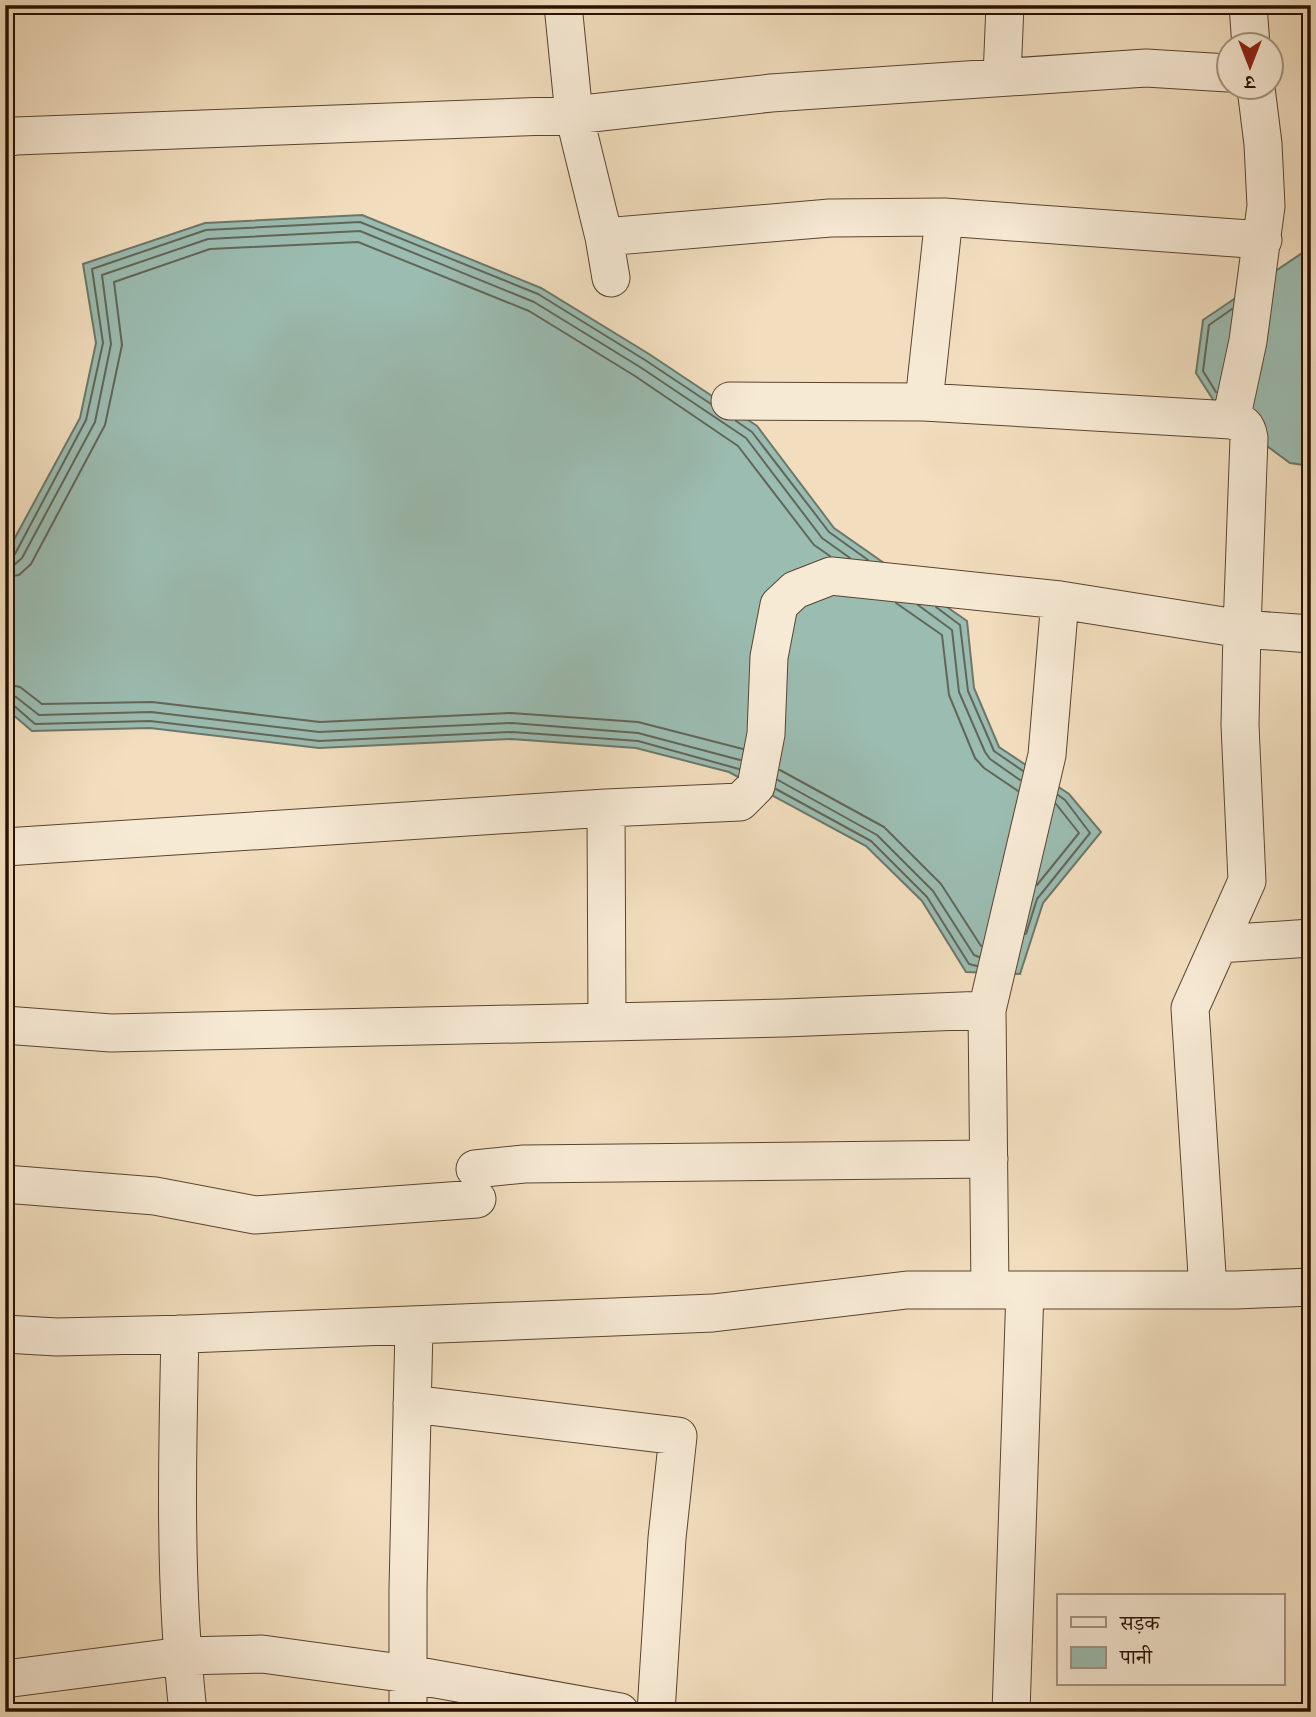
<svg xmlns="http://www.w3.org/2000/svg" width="1316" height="1717" viewBox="0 0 1316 1717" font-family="Vollkorn,'Noto Serif Devanagari',serif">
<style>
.water{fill:#9bbcb1;stroke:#6d776a;stroke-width:2}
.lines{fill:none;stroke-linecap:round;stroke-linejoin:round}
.shore{stroke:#626658;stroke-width:2}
.minor-casing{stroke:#5a4430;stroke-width:39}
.minor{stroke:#f7ead5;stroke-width:37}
</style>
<rect width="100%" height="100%" fill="#f2debe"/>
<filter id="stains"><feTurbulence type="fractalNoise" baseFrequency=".00286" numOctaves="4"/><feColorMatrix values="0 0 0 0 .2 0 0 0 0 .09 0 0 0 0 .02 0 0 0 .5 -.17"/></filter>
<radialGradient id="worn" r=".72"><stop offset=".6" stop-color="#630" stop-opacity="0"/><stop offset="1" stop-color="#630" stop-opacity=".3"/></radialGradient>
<!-- water -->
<path class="water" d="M362,215L541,288L649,354L757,426L834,528L967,621L974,688L999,747L1069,794L1101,832L1043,903L1020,974L966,972L922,901L866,846L729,772L636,748L511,739L319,748L150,728L32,731L5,708V556L80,418L96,343L83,264L205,223Z
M1311,247V466L1290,463L1221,412L1196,373L1203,320Z"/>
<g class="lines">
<!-- shore -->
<path class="shore" d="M1216,392L1203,371L1209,325L1232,309
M736,421L752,432L829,532L868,560
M5,558L15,554L86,420L103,343L92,269L206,230L360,222L538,294L645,360L711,404
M5,567L14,565L22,558L95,422L111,344L102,275L208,239L360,231L534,302L640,367L746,438L822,538L850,558
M5,577L19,575L31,564L105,425L122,345L114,282L210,249L358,242L529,311L635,376L738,446L814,545L830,556
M896,603L942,635L949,695L975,758L984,768L1018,791
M918,605L952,630L959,692L985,752L990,759L1020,780
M936,607L960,625L968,691L994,751L1023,771
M5,684L20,687L42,704L152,702L320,722L511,713L638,722L743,749
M5,694L16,697L39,715L151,712L319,732L512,723L638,733L740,760
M5,703L12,704L35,724L150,721L319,741L512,732L638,741L739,769
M780,770L884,827L941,884L981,946
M778,780L877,835L933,891L974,955L979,957
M776,789L871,841L927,897L969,964L977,966
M1037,885L1079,833L1056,804
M1026,934L1037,899L1090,833L1065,800L1058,795"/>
<defs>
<path id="minor" d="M563,5L574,115L604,237L611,278
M1248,5L1251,46
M1002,77L1005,5
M5,138L16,136L574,115L771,93L1146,68L1228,73
M604,237L830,218L944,217L1263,240
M924,402L944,217
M1231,420L1248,341L1266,206L1263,144L1256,88
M606,808L740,802L756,786L766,734L769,657L779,605L795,590L831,576L1060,600L1242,629L1249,438C1247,425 1243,423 1231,420L924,402L730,401
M5,847L606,808L607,1022
M1219,944L1311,938
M987,1010L1047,755L1060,600
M5,1025L111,1033L784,1018L987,1010L990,1290
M475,1169L524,1164L989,1159
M5,1184L155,1196L255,1215L477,1199
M1208,1290L1190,1008L1247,881L1240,725L1242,629L1311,634
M5,1334L57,1337L188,1334L713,1313L907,1290H1236L1311,1287
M180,1334C177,1460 174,1586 188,1712
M412,1404L678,1436L667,1538L656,1712
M5,1679L182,1656L262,1654L408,1674L620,1712
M408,1712V1589L414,1327
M1011,1712L1025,1290"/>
</defs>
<!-- minor casing -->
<use href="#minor" class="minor-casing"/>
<!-- minor -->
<use href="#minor" class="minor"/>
</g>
<!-- margin -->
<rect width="1316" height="1717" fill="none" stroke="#f2debe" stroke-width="28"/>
<rect x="7" y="7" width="1302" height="1703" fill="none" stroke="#281000" stroke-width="3.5"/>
<rect x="14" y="14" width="1288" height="1689" fill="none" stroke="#281000" stroke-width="2"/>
<!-- legend -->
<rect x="1057" y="1594" width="228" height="91" fill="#f7ead5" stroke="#a49380" stroke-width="2"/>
<rect x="1071" y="1617" width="35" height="10" fill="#f7ead5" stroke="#a49380" stroke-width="2"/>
<text x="1120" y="1630" font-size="21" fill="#281000">सड़क</text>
<rect x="1071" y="1647" width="35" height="21" fill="#9bbcb1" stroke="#a49380" stroke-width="2"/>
<text x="1120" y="1664" font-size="21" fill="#281000">पानी</text>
<!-- north arrow -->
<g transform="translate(1250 66) rotate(180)"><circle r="33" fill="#f7ead5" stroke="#a49380" stroke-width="2"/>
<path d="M0-5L12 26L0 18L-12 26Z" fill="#8f2418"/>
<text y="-10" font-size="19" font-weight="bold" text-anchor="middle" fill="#281000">उ</text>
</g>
<rect width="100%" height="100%" filter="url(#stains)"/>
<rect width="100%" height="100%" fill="url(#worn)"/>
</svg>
